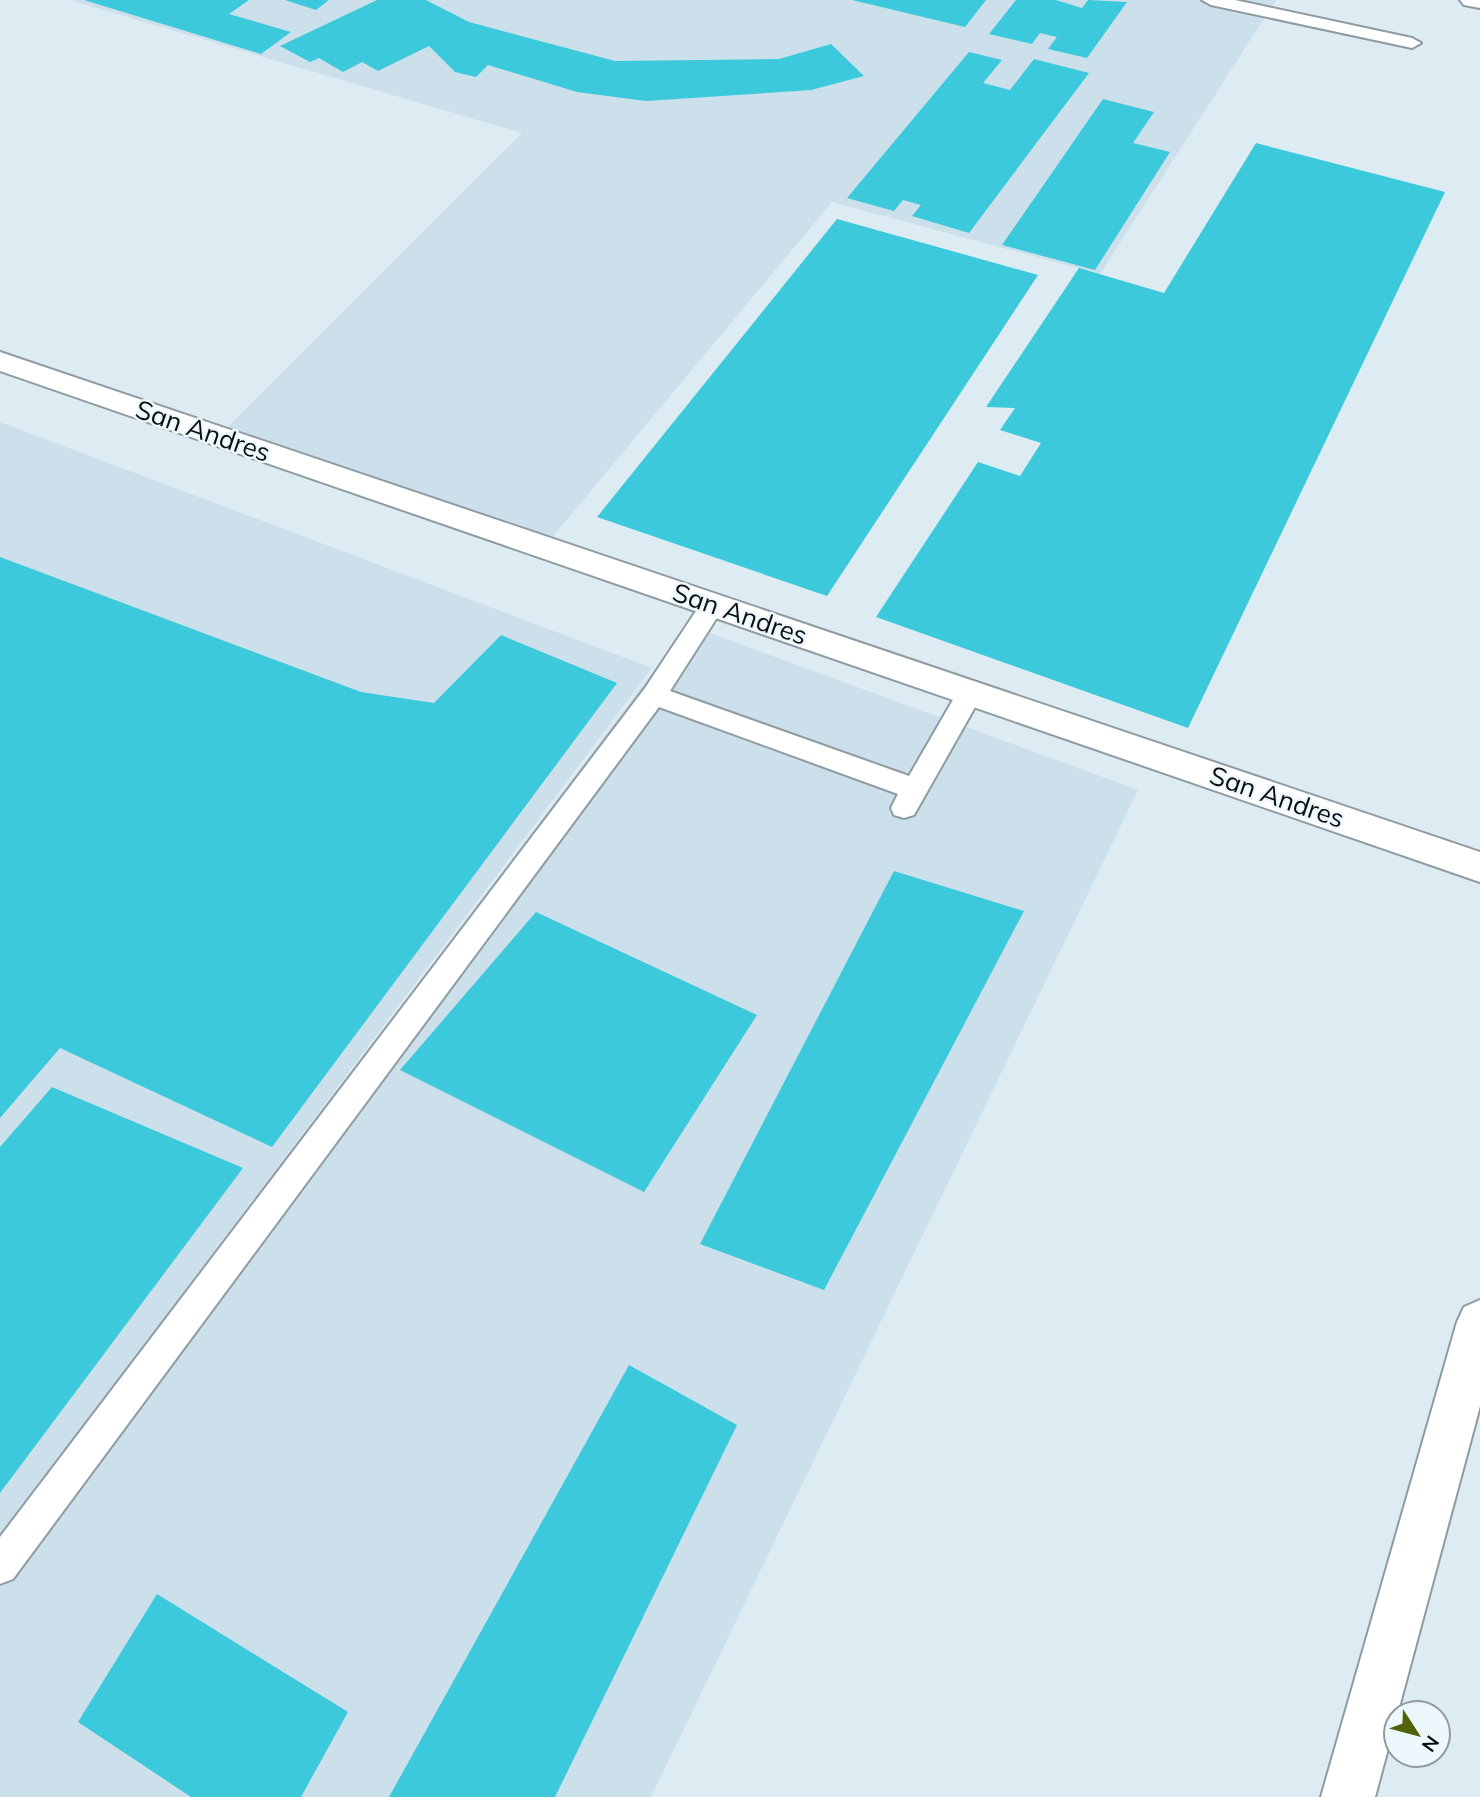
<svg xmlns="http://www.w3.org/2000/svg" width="1480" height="1797" viewBox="0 0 1480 1797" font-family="Mulish,sans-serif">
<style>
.built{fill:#cbe0eb}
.building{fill:#3cc9db}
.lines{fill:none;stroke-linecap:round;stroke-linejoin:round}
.service-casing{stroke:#8f9ba2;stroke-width:4}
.minor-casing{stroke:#8f9ba2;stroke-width:4}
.tertiary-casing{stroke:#8f9ba2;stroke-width:4}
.secondary-casing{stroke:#8f9ba2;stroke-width:4}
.service{fill:#fff;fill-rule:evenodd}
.minor{fill:#fff;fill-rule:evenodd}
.tertiary{fill:#fff;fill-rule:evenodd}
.secondary{fill:#fff;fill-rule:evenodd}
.labels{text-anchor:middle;stroke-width:5;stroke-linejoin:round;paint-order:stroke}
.street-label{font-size:26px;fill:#090d0f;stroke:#edf8fd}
</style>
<rect width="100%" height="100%" fill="#ddebf2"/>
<!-- built -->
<path class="built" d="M70,0H1276L1100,274L832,202L544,547L219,436L522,133Z
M0,422L652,668L0,1537Z
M688,625L1138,790L651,1797H0V1540Z"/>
<!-- building -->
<path class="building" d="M84,0H249L229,14L291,32L261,54Z
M285,0H329L316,10Z
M377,0H426L469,22L615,61L779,59L831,44L864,76L811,90L646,101L577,92L488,65L476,77L455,72L429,46L378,71L362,62L343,72L319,58L310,62L280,46Z
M852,0H986L965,27Z
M1016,0H1056L1082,8L1088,0L1127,2L1087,58L1048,49L1057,37L1040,33L1032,44L989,34Z
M969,52L1002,60L983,83L1010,90L1034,59L1089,73L969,233L912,216L921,205L903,200L894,211L847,198Z
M1103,99L1154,112L1133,143L1170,152L1095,270L1002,245Z
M1256,143L1445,192L1188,728L876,617L978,462L1020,476L1041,443L1000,430L1015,408L986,407L1079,268L1164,293Z
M837,219L1038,275L827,596L597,517Z
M0,557L361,692L434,703L501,635L617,683L272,1147L60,1048L0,1118Z
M894,871L1024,911L824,1290L700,1244Z
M536,912L757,1015L644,1192L400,1070Z
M52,1087L243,1168L0,1493V1147Z
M629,1365L737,1425L555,1797H389Z
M157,1594L348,1712L301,1797H191L78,1722Z"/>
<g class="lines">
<defs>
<path id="service" d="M1202,0H1235L1412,38L1421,43L1412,48L1211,5Z
M713,596L722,599L725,605L670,691L909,776L961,686L970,684L979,686L983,693L914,815L904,818L894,815L891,808L898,794L659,707L13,1579L0,1584V1537L645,688L704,599Z"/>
<path id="minor" d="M0,352L1480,852V882L0,371Z"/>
<path id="tertiary" d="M1480,1300V1406L1375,1797H1321L1457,1322L1464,1307Z"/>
<path id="secondary" d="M1460,0H1480V8L1464,5Z"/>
</defs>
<!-- service casing -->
<use href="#service" class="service-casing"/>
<!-- minor casing -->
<use href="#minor" class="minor-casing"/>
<!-- tertiary casing -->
<use href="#tertiary" class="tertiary-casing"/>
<!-- secondary casing -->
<use href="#secondary" class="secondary-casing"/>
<!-- service -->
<use href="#service" class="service"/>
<!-- minor -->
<use href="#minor" class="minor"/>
<!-- tertiary -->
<use href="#tertiary" class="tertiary"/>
<!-- secondary -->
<use href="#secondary" class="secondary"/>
</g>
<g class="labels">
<!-- street labels -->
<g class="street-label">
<text transform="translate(203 431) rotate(19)" y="9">San Andres</text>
<text transform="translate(740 614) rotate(19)" y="9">San Andres</text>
<text transform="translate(1277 797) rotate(19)" y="9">San Andres</text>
</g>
</g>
<!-- north arrow -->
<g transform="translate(1417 1734) rotate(126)"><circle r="33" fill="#edf8fd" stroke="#929a9e" stroke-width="2"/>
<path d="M0-5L12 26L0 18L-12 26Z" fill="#526208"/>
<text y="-10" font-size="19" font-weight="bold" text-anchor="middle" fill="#090d0f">N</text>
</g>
</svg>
